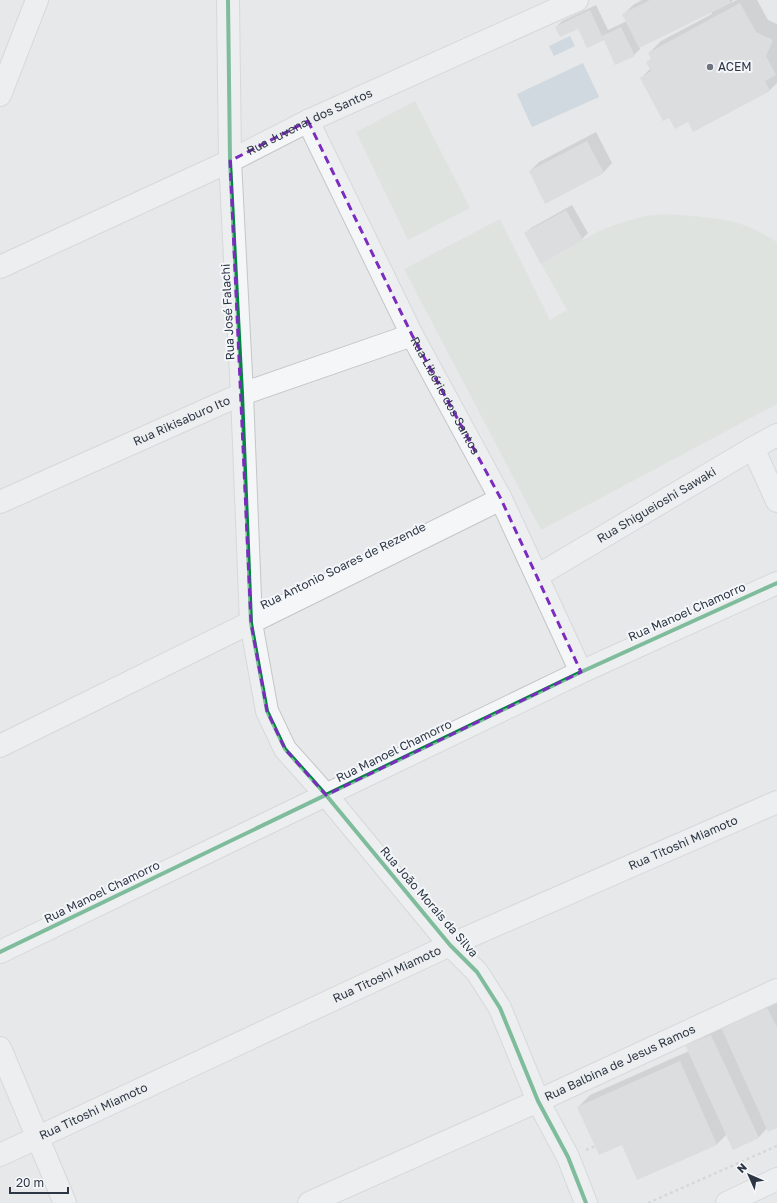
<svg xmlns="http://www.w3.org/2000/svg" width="777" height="1203" viewBox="0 0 777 1203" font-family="'Golos Text',sans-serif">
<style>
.green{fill:#d7ded6}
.water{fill:#b6c6d4}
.shadow{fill:#0003}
.building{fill:#ced0d2}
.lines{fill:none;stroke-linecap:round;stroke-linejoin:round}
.street-casing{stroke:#c4c6c8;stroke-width:24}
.path{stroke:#c4c6c9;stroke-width:2.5;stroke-dasharray:3 3;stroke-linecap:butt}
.street{stroke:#f5f6f7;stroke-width:22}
.cycleway-casing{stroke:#f4f6f9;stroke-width:6}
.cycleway{stroke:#00873e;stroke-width:4}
.marked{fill:none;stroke:#7b2cbf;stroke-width:3;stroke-dasharray:8 5;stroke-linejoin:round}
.poi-dot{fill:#6d747e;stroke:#f4f6f9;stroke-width:1.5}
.labels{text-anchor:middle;stroke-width:4;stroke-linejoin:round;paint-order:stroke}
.poi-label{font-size:12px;fill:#2c3644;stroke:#f4f6f9;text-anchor:start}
.street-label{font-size:12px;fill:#2c3644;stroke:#f4f6f9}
</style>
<rect width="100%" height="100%" fill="#e6e8ea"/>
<!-- green -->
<path class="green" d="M415,101L470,208L408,240L356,132Z
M665,214C690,216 726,217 749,227C759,231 768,237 777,242V404L541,530L404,269L500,219L550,320L567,310L541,264L599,231L617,224L645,216Z"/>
<!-- water -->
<path class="water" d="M570,36L575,46L554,56L549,46Z
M583,63L599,97L532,127L517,94Z"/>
<!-- shadow -->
<path class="shadow" d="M642,0H733L730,3L737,0H757L768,20L777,24V83L770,90L693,130L688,120L670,116L641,78L651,68L648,62L652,58L649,53L661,41L712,14L711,12L640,47V49L634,55L604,39L579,28L556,27L562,21L596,5L608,30L627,21L624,14L633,5Z
M596,132L612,163L603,173L530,171L539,162Z
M572,205L588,233L582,239L525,234L531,228Z
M777,1000V1127L767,1128L759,1137L727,1134L717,1144L638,1179L622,1144L578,1107L590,1095L689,1051L686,1045L695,1036Z"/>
<!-- building -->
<path class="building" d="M650,0H729L731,3L639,48L622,14Z
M740,3L756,32L773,40L766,56L776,75L765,81L770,91L693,132L688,122L675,129L669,118L663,121L640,78L651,71L646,62L651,59L648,53Z
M590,10L602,36L621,27L635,56L615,65L604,40L587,48L578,29L560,37L555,27Z
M587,141L604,173L545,204L529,171Z
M566,210L583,240L541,264L524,233Z
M765,1004L777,1027V1128L768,1132L720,1025Z
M711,1035L759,1138L733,1150L685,1045Z
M680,1061L717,1145L637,1180L622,1145L599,1155L577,1107Z"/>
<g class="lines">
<defs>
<g id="street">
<path d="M228,0L230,161L242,394L251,623L267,711L285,749L326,795L450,945L477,972L500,1008L538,1101L568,1157L586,1203"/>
<path d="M0,95L37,0"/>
<path id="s1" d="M308,121L412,335L501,499L581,672"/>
<path id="s2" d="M0,267L230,161L308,121L577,0"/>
<path d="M753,448L777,501"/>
<path id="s3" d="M0,502L242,394L412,335"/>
<path id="s4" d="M537,576L753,448L777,435"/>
<path d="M0,746L501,499"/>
<path d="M0,952L581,672L777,583"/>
<path d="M0,1048L65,1203"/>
<path id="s5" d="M0,1155L450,945L777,802"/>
<path id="s6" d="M309,1203L538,1101L777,990"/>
<path d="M727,1203L777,1179"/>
</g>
</defs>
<!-- street casing -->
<use href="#street" class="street-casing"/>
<!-- path -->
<path class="path" d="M586,1150L595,1146
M648,1203L777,1146"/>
<!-- street -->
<use href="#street" class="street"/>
<defs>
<path id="cycleway" d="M228,0L230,161L242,394L251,623L267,711L285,749L326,795L450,945L477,972L500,1008L538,1101L568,1157L586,1203
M0,952L581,672L777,583"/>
</defs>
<!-- cycleway casing -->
<use href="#cycleway" class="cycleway-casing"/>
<!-- cycleway -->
<use href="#cycleway" class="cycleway"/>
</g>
<!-- marked area -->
<path d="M0 0H777V1203H0ZM308,121L412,335L501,499L581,672L326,795L285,749L267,711L251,623L230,161Z" fill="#e6e8ea" fill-opacity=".55" fill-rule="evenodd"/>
<path class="marked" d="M308,121L412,335L501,499L581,672L326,795L285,749L267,711L251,623L230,161Z"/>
<!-- markers -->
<circle class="poi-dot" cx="710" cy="67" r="4"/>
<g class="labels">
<!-- poi labels -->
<g class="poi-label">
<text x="718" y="71">ACEM</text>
</g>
<!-- street labels -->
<g class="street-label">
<text dy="4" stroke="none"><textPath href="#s2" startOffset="342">Rua Juvenal dos Santos</textPath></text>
<text transform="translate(228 312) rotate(-93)" y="4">Rua José Falachi</text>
<text dy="4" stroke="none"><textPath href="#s1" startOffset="307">Rua Libório dos Santos</textPath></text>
<text dy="4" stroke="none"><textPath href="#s3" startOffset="199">Rua Rikisaburo Ito</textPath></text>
<text dy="4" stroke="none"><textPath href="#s4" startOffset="139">Rua Shigueioshi Sawaki</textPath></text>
<text transform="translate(343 566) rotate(-26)" y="4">Rua Antonio Soares de Rezende</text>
<text transform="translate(687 612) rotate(-24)" y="4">Rua Manoel Chamorro</text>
<text transform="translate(394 751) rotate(-26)" y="4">Rua Manoel Chamorro</text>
<text dy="4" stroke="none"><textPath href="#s5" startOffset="751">Rua Titoshi Miamoto</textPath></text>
<text transform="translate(102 892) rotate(-26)" y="4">Rua Manoel Chamorro</text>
<text transform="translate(429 902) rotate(49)" y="4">Rua João Morais da Silva</text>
<text dy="4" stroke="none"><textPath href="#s5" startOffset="427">Rua Titoshi Miamoto</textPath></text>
<text dy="4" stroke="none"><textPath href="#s6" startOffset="341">Rua Balbina de Jesus Ramos</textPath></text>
<text dy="4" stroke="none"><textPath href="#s5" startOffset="103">Rua Titoshi Miamoto</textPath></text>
</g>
</g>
<!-- north arrow -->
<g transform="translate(749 1175) rotate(315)" stroke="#f4f6f9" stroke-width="3" paint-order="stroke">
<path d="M0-3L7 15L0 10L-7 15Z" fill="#2c3644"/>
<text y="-6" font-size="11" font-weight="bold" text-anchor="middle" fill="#2c3644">N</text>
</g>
<!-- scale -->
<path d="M10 1187v6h58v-6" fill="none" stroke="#2c3644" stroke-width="2"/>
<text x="16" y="1187" font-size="12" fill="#2c3644" stroke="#f4f6f9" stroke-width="3" paint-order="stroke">20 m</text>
</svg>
